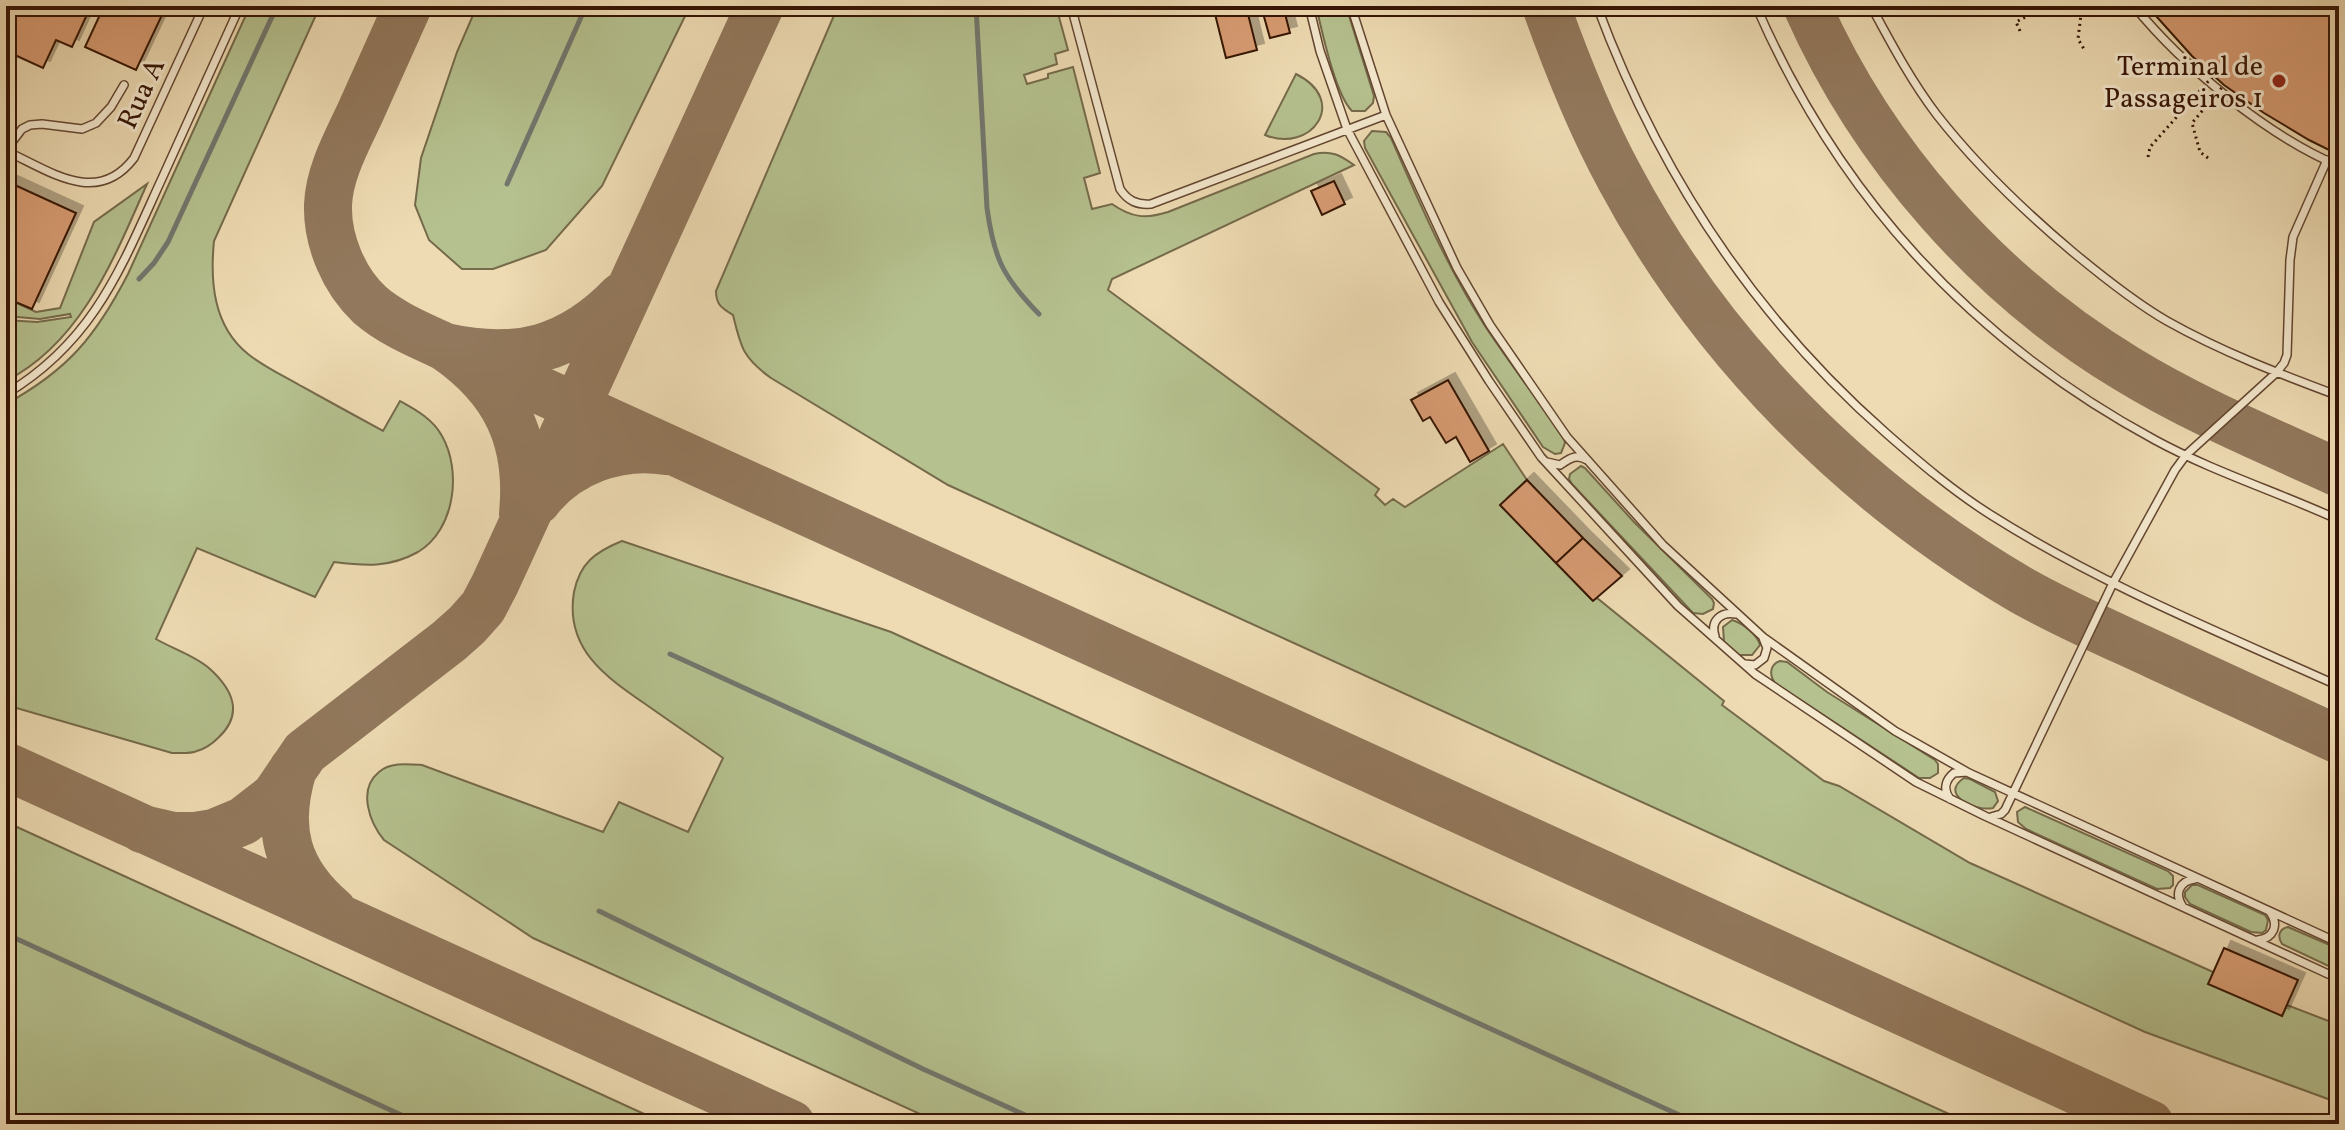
<svg xmlns="http://www.w3.org/2000/svg" width="2345" height="1130" viewBox="0 0 2345 1130" font-family="Vollkorn,serif">
<style>
.green{fill:#b5c18f;stroke:#756a4a;stroke-width:2}
.lines{fill:none;stroke-linecap:round;stroke-linejoin:round}
.stream{stroke:#72776e;stroke-width:5}
.taxiway{stroke:#92785c;stroke-width:48}
.building{fill:#d89c73;stroke:#351405;stroke-width:2;filter:url(#shadow)}
.lane-casing{stroke:#634630;stroke-width:10}
.path{stroke:#351405;stroke-width:3;stroke-dasharray:2 4;stroke-linecap:butt}
.lane{stroke:#f4e8ce;stroke-width:7}
.path-bridge{stroke:#351405;stroke-width:3;stroke-dasharray:2 4;stroke-linecap:butt}
.poi-dot{fill:#8f2418;stroke:#f4e8ce;stroke-width:3}
.labels{text-anchor:middle;stroke-width:6;stroke-linejoin:round;paint-order:stroke}
.poi-label{font-size:28px;fill:#351405;stroke:#f4e8ce;text-anchor:end}
.street-label{font-size:28px;fill:#351405;stroke:#f4e8ce}
</style>
<defs>
<filter id="shadow"><feDropShadow dx="7" dy="-7" stdDeviation="0" flood-color="#0004"/></filter>
</defs>
<rect width="100%" height="100%" fill="#eedbb3"/>
<filter id="stains"><feTurbulence type="fractalNoise" baseFrequency=".0025" numOctaves="4"/><feColorMatrix values="0 0 0 0 .2 0 0 0 0 .09 0 0 0 0 .02 0 0 0 .5 -.17"/></filter>
<radialGradient id="worn" r=".72"><stop offset=".6" stop-color="#630" stop-opacity="0"/><stop offset="1" stop-color="#630" stop-opacity=".3"/></radialGradient>
<!-- green -->
<path class="green" d="M250,6H320L214,241C210,281 213,326 248,354C264,367 284,376 301,386C328,401 356,416 383,431L400,401C416,410 433,419 442,436C462,471 455,530 418,552C389,568 365,566 334,562L315,597L197,548L156,639C173,649 196,656 210,669C233,690 244,714 218,738C213,743 204,749 197,751C190,754 180,753 172,753L6,705V404C68,370 96,336 128,274Z
M477,6H690L602,186L546,250L493,269H462L429,240L415,205L421,158L457,52Z
M838,6H1056L1068,50L1055,54L1057,64L1024,75L1027,84L1048,78V74L1073,67L1100,173L1084,178L1092,209L1112,204C1132,218 1146,219 1168,212L1314,154C1331,150 1340,155 1354,165L1112,279L1108,290L1379,489L1375,495L1385,505L1393,499L1405,507L1503,444L1527,480L1501,506L1592,600L1597,598L1724,701L1722,705L1824,781L1839,786L1970,863L2213,972L2282,1016L2287,1005L2339,1025V1103L2145,1032L948,485L771,378C743,358 741,348 733,315C722,308 716,305 716,291Z
M1316,6H1346L1374,96L1373,103L1365,111H1352C1335,94 1322,31 1316,6Z
M1296,74C1350,101 1311,154 1265,135Z
M1372,131L1386,132L1391,138C1419,202 1447,267 1485,326C1510,364 1538,400 1564,437L1565,443L1561,453L1555,454L1543,447L1472,342L1365,148L1364,141Z
M147,184C114,258 82,342 6,381V320L37,322L71,317L70,314L40,319L6,316V298L36,312L60,308L94,222Z
M1581,466L1585,468L1634,522L1712,599L1714,603L1713,609L1703,614L1693,613L1572,484L1569,479L1570,474Z
M622,541L891,632L1971,1124H942L533,938L384,840C370,823 357,790 379,772C390,762 408,764 422,765L603,832L619,802L688,832L723,758C699,741 675,725 651,708C609,679 564,651 574,592C580,563 595,552 622,541Z
M1732,620C1742,623 1757,634 1760,645L1752,655H1738L1724,642L1723,627Z
M1780,661L1787,662L1827,692L1935,760L1938,764V773L1930,778H1919L1776,684C1769,676 1769,665 1780,661Z
M1964,778L1970,779L1995,792L1998,801L1993,808C1977,812 1938,795 1964,778Z
M2025,807L2168,871L2173,876V885L2170,888L2157,889L2026,829L2018,822L2017,812Z
M6,822L666,1124H6Z
M2192,885H2198L2265,915L2268,920L2266,930L2262,933L2251,932L2190,904L2185,897V892Z
M2288,927L2339,949V971L2282,944C2277,936 2279,929 2288,927Z"/>
<g class="lines">
<!-- stream -->
<path class="stream" d="M976,6L987,208C994,259 1003,277 1039,314
M507,184L586,6
M139,279L154,263L168,242L277,6
M670,654L1699,1124
M599,911L923,1069L1045,1124
M6,934L421,1124"/>
<!-- taxiway -->
<path class="taxiway" d="M408,6C392,42 376,77 360,113C347,141 329,173 328,205C327,241 344,281 370,305C392,324 420,335 445,347L2150,1124
M1546,6C1567,65 1590,123 1620,178C1711,349 1855,493 2021,590C2065,615 2112,635 2157,656C2218,684 2278,712 2339,740
M1807,6C1873,155 1988,285 2127,369C2194,410 2267,440 2339,473
M537,501C567,462 618,443 667,451
M523,514C530,440 506,389 445,347C517,363 570,350 622,296
M6,766L791,1124
M293,769C275,828 286,871 333,911
M142,829L173,836H195L214,833L243,821L275,796L305,752L449,641L467,625L483,607L495,584L760,6"/>
</g>
<!-- building -->
<path class="building" d="M6,6H91L72,47L56,40L43,68L6,51Z
M104,6H142L162,15L136,70L85,47Z
M1213,6H1246L1257,50L1226,58Z
M1261,6H1283L1290,33L1270,38Z
M2147,6H2339V155L2309,140L2264,113L2224,85L2192,56Z
M6,181L76,213L32,309L6,298Z
M1334,181L1345,204L1322,215L1311,191Z
M1448,380L1489,451L1470,462L1456,437L1446,443L1430,417L1423,421L1411,400Z
M1527,480L1583,538L1556,563L1500,505Z
M1583,538L1622,576L1593,601L1556,563Z
M2224,948L2298,980L2282,1016L2208,984Z"/>
<g class="lines">
<defs>
<path id="lane" d="M1071,6L1120,189C1128,201 1137,205 1151,204L1386,115
M1309,6L1320,51L1347,129L1439,302L1489,381L1541,457L1678,606L1755,674L1916,782L1985,816L2339,979
M1351,6L1386,115L1457,268L1490,325L1567,437L1663,545L1763,637L1895,731L1969,773L2339,943
M1597,6C1659,173 1752,315 1886,433C1919,462 1953,491 1991,515C2100,584 2221,633 2339,686
M1756,6C1839,197 1972,341 2155,440C2214,472 2278,492 2339,520
M1871,6C1891,43 1911,81 1937,115C1977,166 2024,211 2074,253C2103,277 2134,302 2167,321C2222,352 2280,374 2339,396
M2134,6C2184,67 2266,135 2339,166
M6,150L22,129L30,125L42,124L82,129L96,123L111,107L124,85
M6,151C50,171 97,207 134,158L204,6
M6,394C96,340 122,265 164,174C189,118 215,62 240,6
M1547,462L1560,465C1569,459 1576,453 1587,460
M1715,636C1710,621 1721,611 1736,614
M1745,664L1755,665L1764,658L1767,648L1763,638
M1950,799C1943,790 1945,780 1954,773L1967,772
M1991,817L2001,814L2005,810L2113,583L2175,470L2186,455L2276,373L2284,363L2287,355L2290,260L2293,237L2327,160
M2183,907C2174,894 2179,881 2195,879
M2258,940C2274,938 2279,925 2270,912"/>
</defs>
<!-- lane casing -->
<use href="#lane" class="lane-casing"/>
<!-- path -->
<path class="path" d="M2082,6L2078,39L2084,49
M2020,31L2016,22L2046,6"/>
<!-- lane -->
<use href="#lane" class="lane"/>
<!-- path-bridge -->
<path class="path-bridge" d="M2148,157L2150,147L2213,76
M2208,158L2200,152L2192,123L2224,85"/>
</g>
<!-- markers -->
<circle class="poi-dot" cx="2279" cy="81" r="8"/>
<g class="labels">
<!-- poi labels -->
<g class="poi-label">
<text x="2263" y="75">Terminal de<tspan x="2263" dy="32">Passageiros 1</tspan></text>
</g>
<!-- street labels -->
<g class="street-label">
<text transform="translate(140 93) rotate(-65)" y="10">Rua A</text>
</g>
</g>
<!-- margin -->
<rect width="2345" height="1130" fill="none" stroke="#eedbb3" stroke-width="32"/>
<rect x="8" y="8" width="2329" height="1114" fill="none" stroke="#351405" stroke-width="4"/>
<rect x="16" y="16" width="2313" height="1098" fill="none" stroke="#351405" stroke-width="2"/>
<rect width="100%" height="100%" filter="url(#stains)"/>
<rect width="100%" height="100%" fill="url(#worn)"/>
</svg>
